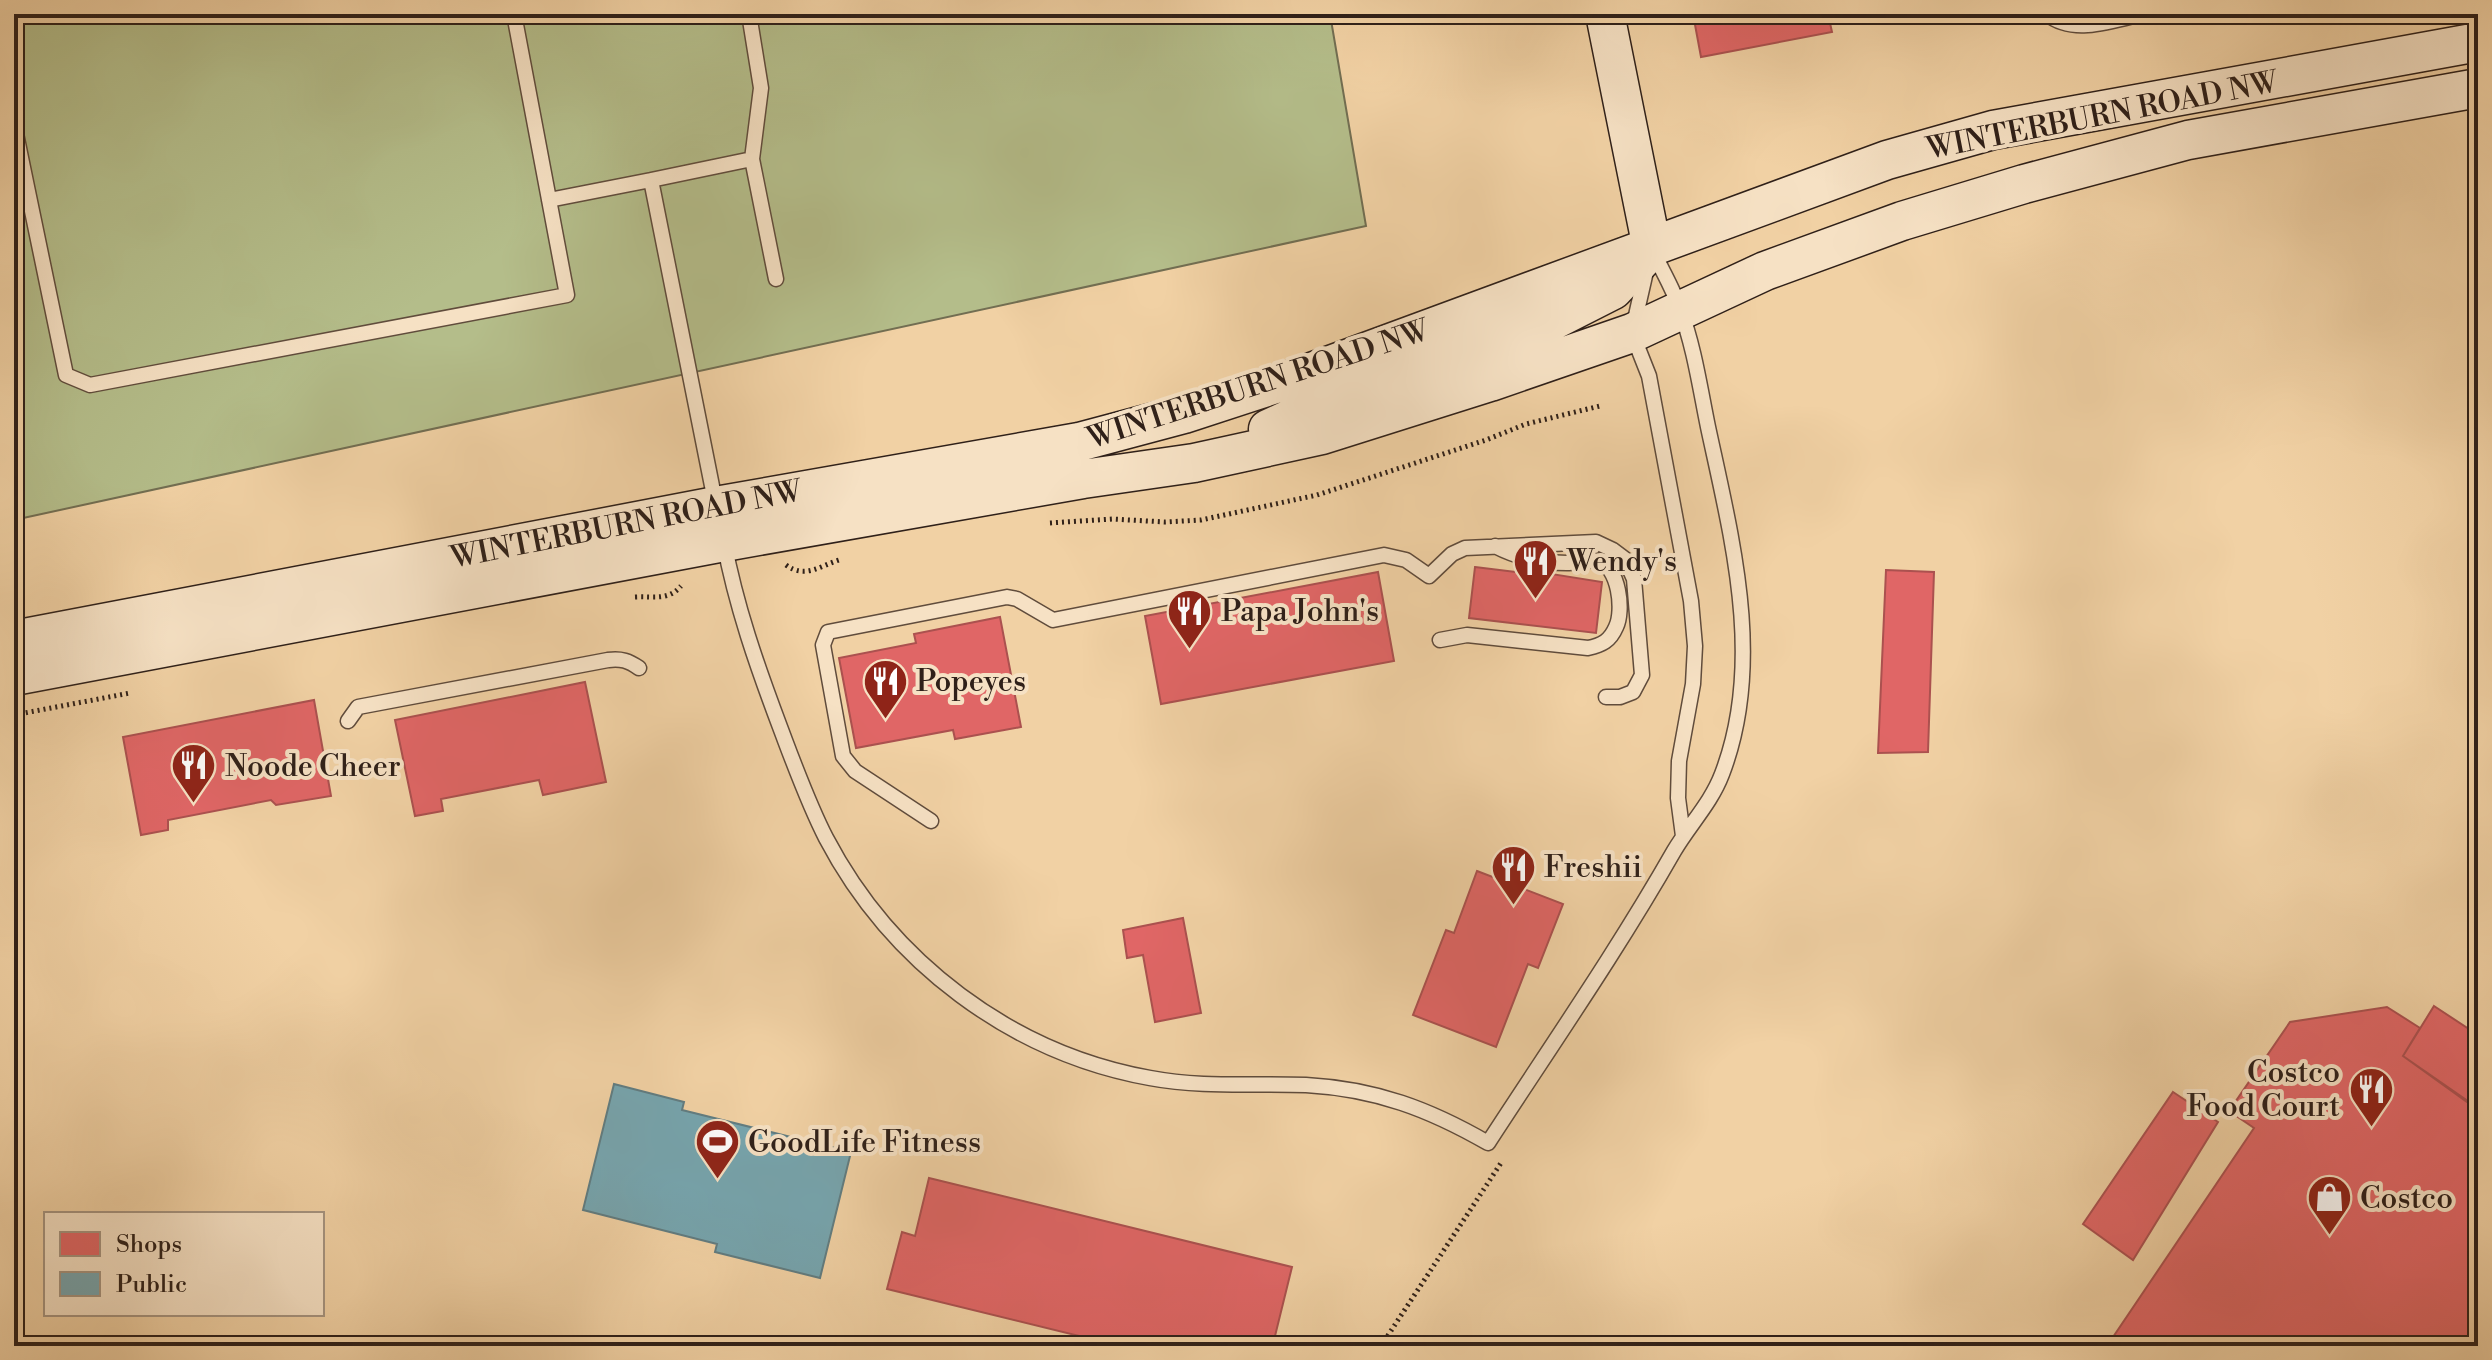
<svg xmlns="http://www.w3.org/2000/svg" width="2492" height="1360" viewBox="0 0 2492 1360" font-family="'Libre Bodoni',serif">
<style>
.green{fill:#b4bd8a;stroke:#726e52;stroke-width:2}
.shops{fill:#e06666;stroke:#ab514f;stroke-width:2}
.public{fill:#76a5af;stroke:#617d82;stroke-width:2}
.lines{fill:none;stroke-linecap:round;stroke-linejoin:round}
.lane-casing{stroke:#604c3c;stroke-width:17}
.secondary-casing{stroke:#2f2019;stroke-width:41}
.path{stroke:#2f2019;stroke-width:5;stroke-dasharray:2 4;stroke-linecap:butt}
.lane{stroke:#f6e1c4;stroke-width:14}
.secondary{stroke:#f6e1c4;stroke-width:38}
.labels{text-anchor:middle;stroke-width:8;stroke-linejoin:round;paint-order:stroke}
.street-label{font-size:30px;fill:#2f2019;stroke:#f6e1c4}
.poi-label{font-size:30px;fill:#2f2019;stroke:#f6e1c4;text-anchor:start}
</style>
<rect width="100%" height="100%" fill="#f1d1a4"/>
<filter id="stains"><feTurbulence type="fractalNoise" baseFrequency=".0025" numOctaves="4"/><feColorMatrix values="0 0 0 0 .2 0 0 0 0 .09 0 0 0 0 .02 0 0 0 .5 -.17"/></filter>
<radialGradient id="worn" r=".72"><stop offset=".6" stop-color="#630" stop-opacity="0"/><stop offset="1" stop-color="#630" stop-opacity=".3"/></radialGradient>
<!-- green -->
<path class="green" d="M14,14H1330L1366,226L14,520Z"/>
<!-- shops -->
<path class="shops" d="M1693,14H1828L1832,32L1701,57Z
M1475,567L1532,574L1533,571L1602,582L1596,633L1469,618Z
M1886,570L1934,572L1928,752L1878,753Z
M1378,572L1394,661L1161,704L1145,616Z
M1000,617L1021,727L955,739L953,730L856,748L839,658L916,643L914,634Z
M585,682L606,782L543,795L539,780L441,799L443,811L415,816L395,720Z
M314,700L331,796L276,805L271,800L168,820V830L141,835L123,737Z
M1477,871L1563,904L1538,968L1528,964L1496,1047L1413,1015L1446,930L1454,933Z
M1183,918L1201,1013L1155,1022L1143,955L1127,958L1123,930Z
M2434,1006L2478,1035V1108L2403,1056Z
M2387,1007L2420,1028L2403,1056L2478,1110V1346H2107L2254,1128L2229,1111L2290,1022Z
M2173,1092L2218,1122L2133,1260L2083,1224Z
M929,1178L1292,1267L1275,1336L1283,1346H1120L887,1289L902,1232L915,1236Z"/>
<!-- public -->
<path class="public" d="M614,1084L684,1102L682,1110L851,1152L820,1278L715,1252L717,1244L583,1210Z"/>
<g class="lines">
<defs>
<path id="lane" d="M2047,14C2074,36 2112,20 2143,14
M14,124L66,375L90,385L567,295L514,14
M752,159L776,279
M549,200L651,180
M1647,267L1632,333L1649,376L1691,601L1695,646L1693,684L1679,761L1678,798L1683,836
M716,506L651,180L752,159L761,88L749,14
M724,542C736,606 757,666 780,727C794,764 808,803 826,838C891,962 1011,1053 1150,1078C1203,1088 1253,1083 1306,1085C1376,1089 1429,1109 1488,1143C1551,1046 1617,951 1674,851C1690,824 1711,803 1722,774C1765,662 1732,539 1708,427C1700,388 1694,346 1680,309C1673,288 1661,269 1652,249
M1440,640L1467,635L1588,648C1602,645 1610,641 1616,627C1624,611 1619,566 1598,561C1589,559 1576,563 1567,563C1540,563 1518,558 1495,546
M348,721L358,707L608,660C621,658 629,661 639,668
M931,821L855,771L843,756L823,645L828,632L1007,597L1017,599L1053,620L1384,555L1406,560L1429,576L1452,554L1465,548L1596,542L1613,550L1625,559L1634,579L1642,675L1633,692L1620,697H1606"/>
<path id="secondary" d="M1605,14L1652,248
M1268,429L1294,417L1550,322L1613,290L1645,256
M14,640L716,506L1079,442L1184,414L1306,374L1887,160L1993,130L2478,42
M14,676L724,542L1083,479L1194,463L1322,435L1490,382L1632,333L1765,271L1902,221L2024,184L2188,140L2478,88"/>
</defs>
<!-- lane casing -->
<use href="#lane" class="lane-casing"/>
<!-- secondary casing -->
<use href="#secondary" class="secondary-casing"/>
<!-- path -->
<path class="path" d="M1050,523L1112,519L1165,522L1201,520L1317,495L1486,440L1526,424L1600,406
M786,565C805,579 820,566 839,560
M635,597C654,596 668,601 681,586
M14,715L130,693
M1381,1346L1501,1163"/>
<!-- lane -->
<use href="#lane" class="lane"/>
<!-- secondary -->
<use href="#secondary" class="secondary"/>
</g>
<!-- icons -->
<defs>
<symbol id="restaurant-pin" viewBox="-11 -11 22 30"><path d="M0 17L-7.5 6A9.5 9.5 0 1 1 7.5 6Z" fill="#8f2418" stroke="#f6e1c4"/><path d="M-5-6h1v4h1v-4h1v4h1v-4h1v5L-1.5 .5V6h-2V.5L-5-1ZM5-6V6H3V1.5H1.5Q1.5-4 5-6Z" fill="#fff"/></symbol>
<symbol id="stadium-pin" viewBox="-11 -11 22 30"><path d="M0 17L-7.5 6A9.5 9.5 0 1 1 7.5 6Z" fill="#8f2418" stroke="#f6e1c4"/><path d="M0-5a6.5 5 0 1 0 0 10a6.5 5 0 1 0 0-10ZM-3.5-1.8h7v3.6h-7Z" fill="#fff"/></symbol>
<symbol id="shop-pin" viewBox="-11 -11 22 30"><path d="M0 17L-7.5 6A9.5 9.5 0 1 1 7.5 6Z" fill="#8f2418" stroke="#f6e1c4"/><path d="M-5-2.5h2.3a2.7 3.5 0 0 1 5.4 0H5L5.5 6h-11ZM-1.5-2.5h3a1.5 2.3 0 0 0-3 0Z" fill="#fff"/></symbol>
</defs>
<g fill-rule="evenodd">
<use href="#restaurant-pin" x="1510" y="536" width="51" height="69"/>
<use href="#restaurant-pin" x="1164" y="586" width="51" height="69"/>
<use href="#restaurant-pin" x="860" y="656" width="51" height="69"/>
<use href="#restaurant-pin" x="168" y="740" width="51" height="69"/>
<use href="#restaurant-pin" x="1488" y="842" width="51" height="69"/>
<use href="#restaurant-pin" x="2346" y="1064" width="51" height="69"/>
<use href="#stadium-pin" x="692" y="1116" width="51" height="69"/>
<use href="#shop-pin" x="2304" y="1172" width="51" height="69"/>
</g>
<g class="labels">
<!-- street labels -->
<g class="street-label">
<text transform="translate(2102 115) rotate(-11)" y="10">WINTERBURN ROAD NW</text>
<text transform="translate(1258 384) rotate(-18)" y="10">WINTERBURN ROAD NW</text>
<text transform="translate(626 524) rotate(-11)" y="10">WINTERBURN ROAD NW</text>
</g>
<!-- poi labels -->
<g class="poi-label">
<text x="1567" y="571">Wendy's</text>
<text x="1221" y="621">Papa John's</text>
<text x="916" y="691">Popeyes</text>
<text x="225" y="776">Noode Cheer</text>
<text x="1544" y="877">Freshii</text>
<text x="2340" y="1082" text-anchor="end">Costco<tspan x="2340" dy="34">Food Court</tspan></text>
<text x="748" y="1152">GoodLife Fitness</text>
<text x="2360" y="1208">Costco</text>
</g>
</g>
<!-- margin -->
<rect width="2492" height="1360" fill="none" stroke="#f1d1a4" stroke-width="48"/>
<rect x="16" y="16" width="2460" height="1328" fill="none" stroke="#2f2019" stroke-width="4"/>
<rect x="24" y="24" width="2444" height="1312" fill="none" stroke="#2f2019" stroke-width="2"/>
<!-- legend -->
<rect x="44" y="1212" width="280" height="104" fill="#f6e1c4" stroke="#a69480" stroke-width="2"/>
<rect x="60" y="1232" width="40" height="24" fill="#e06666" stroke="#a69480" stroke-width="2"/>
<text x="116" y="1252" font-size="24" fill="#2f2019">Shops</text>
<rect x="60" y="1272" width="40" height="24" fill="#76a5af" stroke="#a69480" stroke-width="2"/>
<text x="116" y="1292" font-size="24" fill="#2f2019">Public</text>
<rect width="100%" height="100%" filter="url(#stains)"/>
<rect width="100%" height="100%" fill="url(#worn)"/>
</svg>
